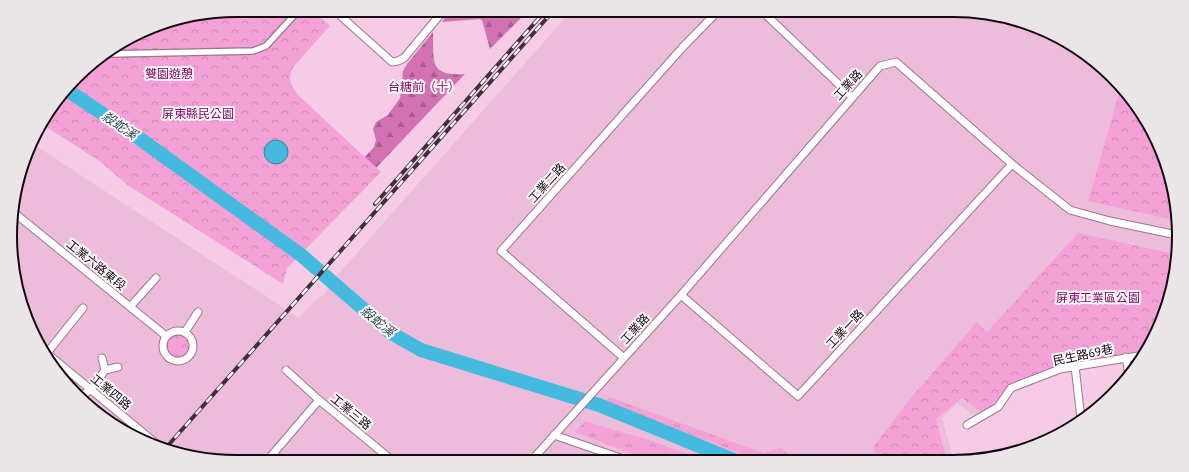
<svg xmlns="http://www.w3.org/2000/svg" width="1189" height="472" viewBox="0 0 1189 472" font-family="'PT Sans','Noto Sans TC',sans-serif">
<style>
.built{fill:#edbcda}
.grass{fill:url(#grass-tufts)}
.forest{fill:url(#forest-firs)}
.park{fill:url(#park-crowns)}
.water{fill:#44bbde;stroke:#3685a0}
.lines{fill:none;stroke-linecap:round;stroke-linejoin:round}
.river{stroke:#44bbde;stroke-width:14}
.pedestrian-casing{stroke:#9d768e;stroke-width:8}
.minor-casing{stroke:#9d768e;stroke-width:9}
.pedestrian{stroke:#fff;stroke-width:5.5}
.minor{stroke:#fff;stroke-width:7}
.rail-casing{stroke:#422f3a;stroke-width:4}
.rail{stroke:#fdf9fb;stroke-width:2.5;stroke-dasharray:8;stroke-linecap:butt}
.labels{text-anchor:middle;stroke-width:4;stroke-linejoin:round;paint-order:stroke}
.park-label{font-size:12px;fill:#820866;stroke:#fdf9fb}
.street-label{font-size:12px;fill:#14070f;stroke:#fdf9fb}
.water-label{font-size:13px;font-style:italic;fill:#29424b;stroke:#fdf9fb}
.rim{fill:none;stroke:#14070f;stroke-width:2}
</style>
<defs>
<pattern id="grass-tufts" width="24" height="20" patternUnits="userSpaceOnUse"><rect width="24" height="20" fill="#f3a1d6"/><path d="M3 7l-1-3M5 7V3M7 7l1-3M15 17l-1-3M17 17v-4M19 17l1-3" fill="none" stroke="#cf89b6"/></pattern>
<pattern id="forest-firs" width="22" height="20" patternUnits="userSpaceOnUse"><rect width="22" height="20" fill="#d272b3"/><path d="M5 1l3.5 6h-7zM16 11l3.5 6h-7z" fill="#a95c90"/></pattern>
<pattern id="park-crowns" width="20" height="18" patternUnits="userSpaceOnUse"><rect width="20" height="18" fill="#f3a1d6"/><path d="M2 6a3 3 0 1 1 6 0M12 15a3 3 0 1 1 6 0" fill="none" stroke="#cf89b6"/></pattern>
</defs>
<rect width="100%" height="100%" fill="#f5cbe5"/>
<!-- built -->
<path class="built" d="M572,10H953L1025,22L1102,66L1156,136L1178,221L1167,308L1146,352L1071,367L1010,386L997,406L976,417L957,403L942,418L953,458L957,460L236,462L164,450L99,415L48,361L14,280L12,206L33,144L299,318L312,303L325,294L334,279Z"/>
<!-- grass -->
<path class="grass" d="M609,397L763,453L781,448L797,461H762L603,403Z
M585,421L648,440L709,461H650L575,432Z"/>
<!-- forest -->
<path class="forest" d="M450,10H529L490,49L482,20L479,19L442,22Z
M433,32C434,62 428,76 465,74L376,168L364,158L374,147L376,140L373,129L376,122L388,115L400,98L403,71L407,64Z"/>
<!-- park -->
<path class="park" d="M236,10H312L330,26L294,66C287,78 290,84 298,95L381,172L287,268L283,284L129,186L98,160L40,123L87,66L163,22Z
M1120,90L1156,136L1178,221L1088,201Z
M1078,233L1174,254L1167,308L1147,349L1062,365L1015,382L1008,387L997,404L982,412L962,398L936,419L946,458L953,460H877L873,447L915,393L977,322L987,332Z
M163 346a15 15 0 1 1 30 0a15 15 0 1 1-30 0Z"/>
<!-- water -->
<path class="water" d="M264 152a12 12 0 1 1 24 0a12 12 0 1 1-24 0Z"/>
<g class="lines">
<!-- river -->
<path class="river" d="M67,90L136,136L301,255L391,333L421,350L599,405L736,461"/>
<defs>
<path id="pedestrian" d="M109,54L253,51L266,46L299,10"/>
<path id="minor" d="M334,10L392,62L398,61L404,58L444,10
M761,10L852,97
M12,211L166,336
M681,295L798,396L1012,164
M130,307L156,278
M163 346a15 15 0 1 1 30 0a15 15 0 1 1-30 0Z
M185,332L198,312
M44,351L164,450
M47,353L83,308
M1126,357L1129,375
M102,358L105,370L118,367
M624,358L501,251L682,48L719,10
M1075,366L1081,419
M286,370L319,400
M82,395L91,390L105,370
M967,425L998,407L1011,388L1060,369L1144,355
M554,435L629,461
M531,461L681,295L880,66L896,62L1012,164L1070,210L1110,221L1177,235
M683,461L685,459L697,461
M266,462L319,400L394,462"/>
</defs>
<!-- pedestrian casing -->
<use href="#pedestrian" class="pedestrian-casing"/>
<!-- minor casing -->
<use href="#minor" class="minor-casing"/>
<!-- pedestrian -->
<use href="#pedestrian" class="pedestrian"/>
<!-- minor -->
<use href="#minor" class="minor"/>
<defs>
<path id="rail" d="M375,204L546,10
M164,450L554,10"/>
</defs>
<!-- rail casing -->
<use href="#rail" class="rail-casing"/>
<!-- rail -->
<use href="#rail" class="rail"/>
</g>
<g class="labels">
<!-- park labels -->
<g class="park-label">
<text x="169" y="78">雙園遊憩</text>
<text x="424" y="91">台糖前（十）</text>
<text x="198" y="118">屏東縣民公園</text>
<text x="1098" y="302">屏東工業區公園</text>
</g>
<!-- street labels -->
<g class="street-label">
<text transform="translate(848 85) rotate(-48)" y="4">工業路</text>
<text transform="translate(547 183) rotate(-48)" y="4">工業二路</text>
<text transform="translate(96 265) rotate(39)" y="4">工業六路東段</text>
<text transform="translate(635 329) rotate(-48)" y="4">工業路</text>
<text transform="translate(845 329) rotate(-47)" y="4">工業一路</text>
<text transform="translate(1083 355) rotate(-12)" y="4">民生路69巷</text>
<text transform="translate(111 392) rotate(39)" y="4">工業四路</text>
<text transform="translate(351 412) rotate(39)" y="4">工業三路</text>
</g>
<!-- water labels -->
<g class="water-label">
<text transform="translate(120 125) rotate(34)" y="5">殺蛇溪</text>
<text transform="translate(378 321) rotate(39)" y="5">殺蛇溪</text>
</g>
</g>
<!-- crop -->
<path d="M0 0H1189V472H0ZM236 17H953A219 219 0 0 1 1172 236V236A219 219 0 0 1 953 455H236A219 219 0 0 1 17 236V236A219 219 0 0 1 236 17Z" fill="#eae6e8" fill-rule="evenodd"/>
<path class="rim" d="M236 17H953A219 219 0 0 1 1172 236V236A219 219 0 0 1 953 455H236A219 219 0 0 1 17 236V236A219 219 0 0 1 236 17Z"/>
</svg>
